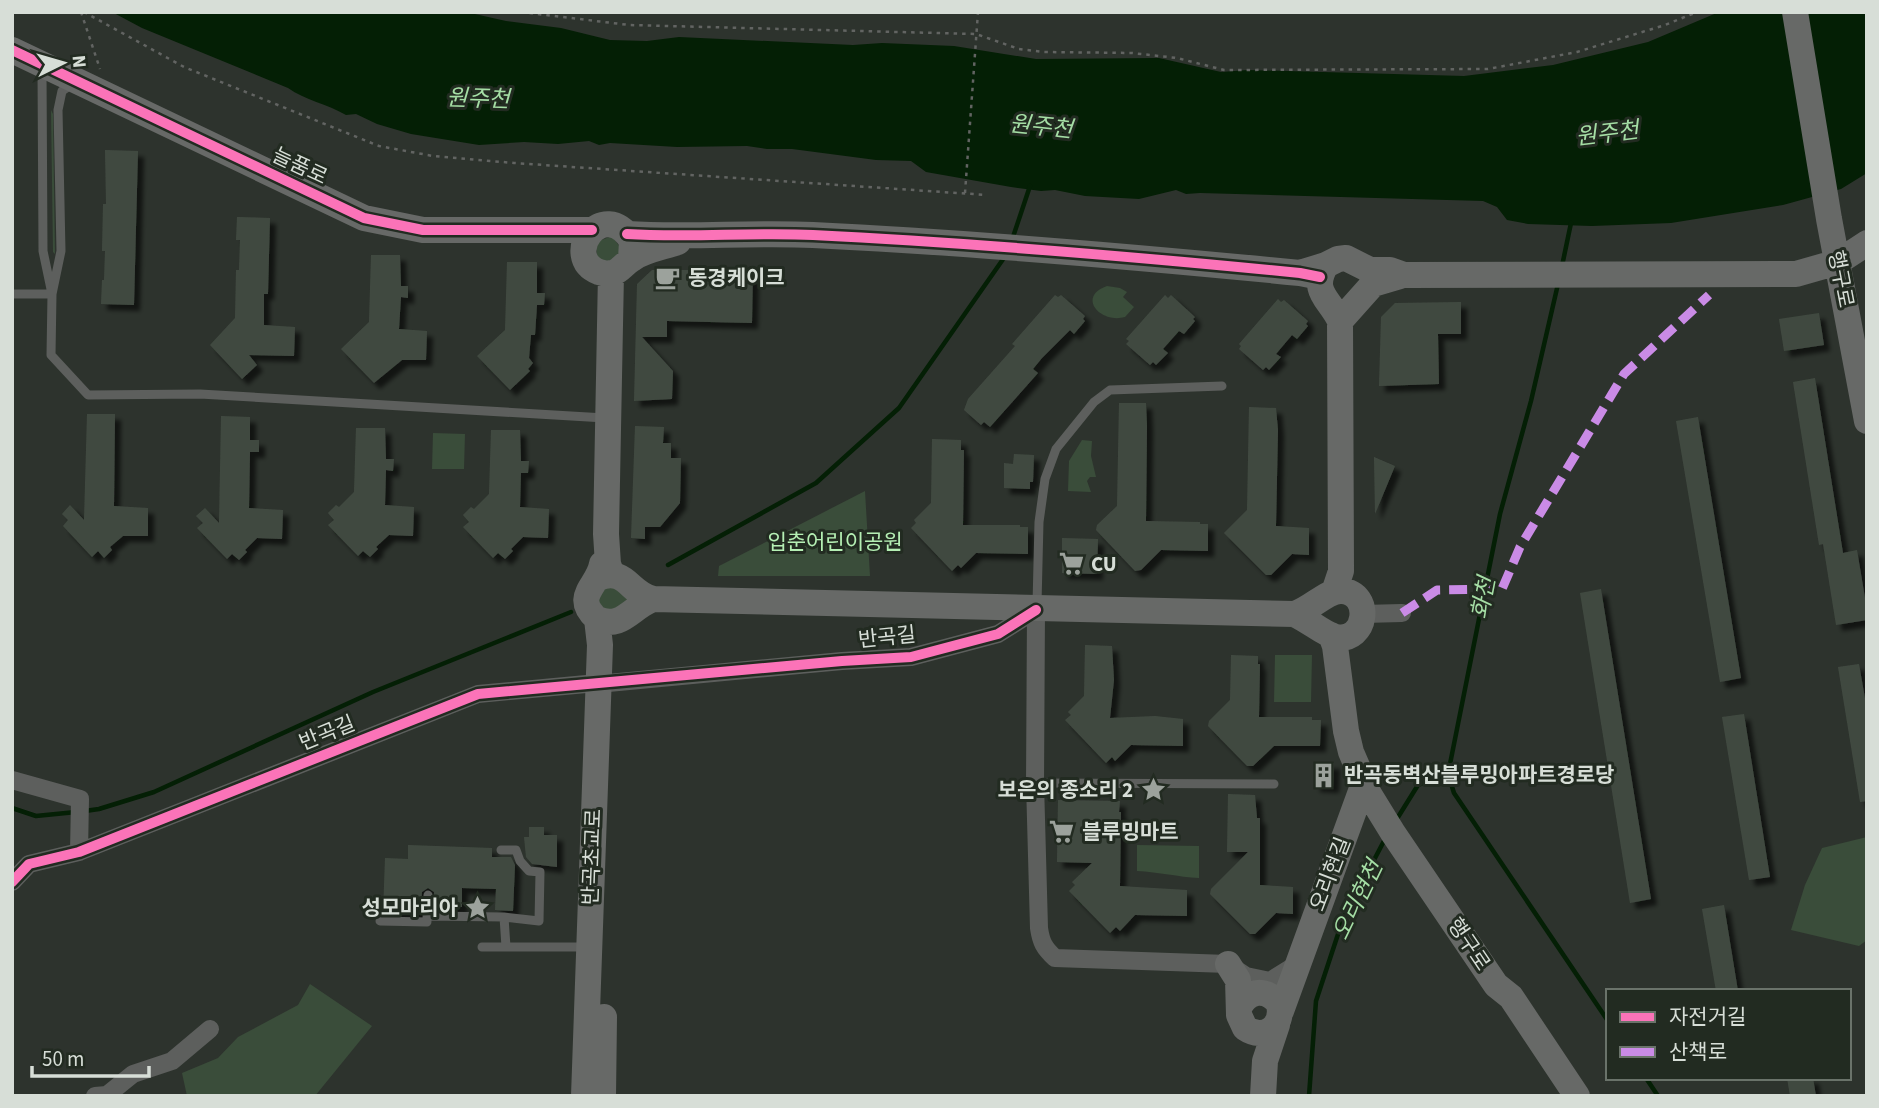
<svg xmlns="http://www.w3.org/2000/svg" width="1879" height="1108" viewBox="0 0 1879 1108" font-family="'Source Sans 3','Noto Sans KR',sans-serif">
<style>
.green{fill:#3a4d3a}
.water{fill:#041f05}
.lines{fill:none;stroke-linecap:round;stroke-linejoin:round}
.stream{stroke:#041f05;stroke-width:4.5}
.building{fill:#414a41;filter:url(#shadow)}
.path{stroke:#626462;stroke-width:2.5;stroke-dasharray:3.5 5;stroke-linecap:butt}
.lane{stroke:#5d5f5d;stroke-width:9}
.street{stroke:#5d5f5d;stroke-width:18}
.secondary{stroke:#676967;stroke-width:26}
.quiet{stroke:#ca8be6;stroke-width:9;stroke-dasharray:18 9;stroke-linecap:butt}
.cycleway-casing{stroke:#222b21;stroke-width:15}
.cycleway{stroke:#fb73b8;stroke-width:10}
.labels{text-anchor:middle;stroke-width:6;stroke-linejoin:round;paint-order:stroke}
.street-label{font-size:21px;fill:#d7ded7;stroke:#222b21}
.poi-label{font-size:21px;font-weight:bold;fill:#d7ded7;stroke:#222b21;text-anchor:start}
.park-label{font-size:21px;fill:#b5efb4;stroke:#222b21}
.water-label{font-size:23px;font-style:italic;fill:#a5dea5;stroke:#222b21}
</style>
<defs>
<filter id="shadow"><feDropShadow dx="6" dy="6" stdDeviation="2" flood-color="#0009"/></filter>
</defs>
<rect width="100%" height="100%" fill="#2d332d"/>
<!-- green -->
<path class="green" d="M51,110L53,114L55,254L53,252Z
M612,236L622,250L610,263L597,258L596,242Z
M1107,286L1120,288L1127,292L1123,297L1134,307L1125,317C1101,324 1076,297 1107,286Z
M433,433L465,434L464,469H432Z
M1082,440L1092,441L1091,456L1096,477H1090L1087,481L1091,492L1068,491L1069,461Z
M865,491L870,576H718L719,566Z
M617,583L628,600L612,616L594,598L595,592Z
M1275,655H1312L1311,702H1274Z
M1867,837V940L1859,946L1791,930L1805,885L1822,848Z
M1137,845L1199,846V878C1178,877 1159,872 1137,871Z
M310,984L372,1026L315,1096H187L182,1073L218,1058L238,1037L298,1005Z"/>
<!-- water -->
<path class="water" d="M112,12H466L506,21L561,28L610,40L647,41L679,37L853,45L882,43L954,46L1036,59L1159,58L1221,72L1248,70L1464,76L1553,65L1648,42L1719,12H1867V173L1841,189L1783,205L1671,223L1592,226L1528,224L1507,220L1497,207L1483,201L1200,193L1186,194L1176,190L1139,199L1085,196L1055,190L1041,191L1011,187L926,172L911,161L876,160L792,149H767L747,146L677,147L610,143L599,145L589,141L558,144L524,142L479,145L411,134L377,124L356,114L346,115C327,104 305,100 288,88L142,28Z"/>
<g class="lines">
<!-- stream -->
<path class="stream" d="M1013,237L1030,186
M1562,266L1571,223
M1558,284L1531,401L1500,514L1448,774L1454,793L1608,1021
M668,565L816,483L899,408L1006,255
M12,808L36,816L76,812
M85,811L99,809L154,792L373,692L571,612
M1395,822L1418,785L1448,774
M1646,1078L1658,1096
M1309,1096L1316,1001L1343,919L1385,839"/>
</g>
<!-- building -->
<path class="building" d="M105,150L138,151L134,305L101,304L102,280H104L105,251H102L103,204H106Z
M237,217L270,218L268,294H264V325L295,327L294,356L249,355L257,365L242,379L210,345L235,318L236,270H239L240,240H236Z
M371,255H400L401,286H408V298L401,297L399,329L427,331L426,360H402L374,383L341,349L369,322Z
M507,262H537V293H545L544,305H537L535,335H531L529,358L533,363L528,369L530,371L510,390L477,356L505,330Z
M652,270H753L752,323L667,321V337H642L673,371L672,399L634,401L637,284Z
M1055,295L1058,297L1061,295L1085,316L1083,319L1085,321L1074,334L1070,330L1042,358L1033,369L1038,373L990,427L984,422L981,425L964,410L968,399L1015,346L1012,344Z
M1165,295L1168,298L1171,295L1195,317L1193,319L1195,321L1184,334L1179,331L1163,349L1168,353L1156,365L1153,362L1150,365L1126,344L1129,341L1126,339Z
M1278,299L1281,302L1284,300L1308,321L1306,324L1308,326L1297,339L1292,335L1276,354L1281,357L1269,370L1266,367L1263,370L1239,349L1241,346L1239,344Z
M1461,302V334H1438L1439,384L1379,386L1381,317L1395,303Z
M1819,313L1824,345L1784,351L1779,319Z
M1815,378L1843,553L1857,550L1867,610V620L1836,625L1823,544L1819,545L1793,382Z
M1119,403H1146L1147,426L1146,521L1200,522V524H1208V551L1161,550L1141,570L1135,571L1096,530L1097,525L1117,506Z
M1249,407L1276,408L1278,430L1276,526L1309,528V555L1292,554L1271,575H1266L1224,533L1247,510Z
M87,414H115L114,506L148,508V536H123L110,547L112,550L104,558L98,551L92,557L63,526L68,520L62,514L70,505L84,520Z
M221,416L250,417V440H259V452H250L249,508L283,510L282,539L257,538L245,550L247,552L239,560L232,554L227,559L197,528L203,523L196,516L205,508L219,523Z
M1698,417L1741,678L1720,682L1676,421Z
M635,426L664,427L663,443H671V458H681L680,503L660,527H645V539L631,538Z
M356,428H385L386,459H394L393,471L386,470L385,505L414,507L413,536L389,535L376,547L378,549L370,557L363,551L358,556L328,525L334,520L328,513L336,505L339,507L354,492Z
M491,430H520L521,461H529L528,473H521L520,507L549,509L548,538L523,537L511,549L513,551L505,559L498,553L493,558L463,527L469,522L463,515L471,507L474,509L489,494Z
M932,439L961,440V450H964L963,525H1020V527H1028V554L976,553L961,568L958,565L952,571L911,528L916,523L914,520L931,503Z
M1014,454L1034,455L1033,482H1030V489L1004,488V463L1013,464Z
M1374,457L1395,466L1375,514Z
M1062,538L1098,539L1097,574L1062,573Z
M1601,589L1651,899L1630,903L1580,593Z
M1085,645L1112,646L1114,680L1110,718L1155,716L1183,719V746L1131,745L1115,761L1112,757L1106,763L1065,720L1071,715L1068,712L1084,696Z
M1231,655L1258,656V664H1260L1259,717H1312V720H1321L1320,746H1274L1253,766H1247L1208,726L1209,721L1230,700Z
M1859,664L1867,710V801L1860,802L1838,667Z
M1744,714L1770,877L1749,880L1722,717Z
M1315,763H1334L1333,787L1314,786Z
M1228,794L1255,795L1257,818H1260V885L1293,887V914L1276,913L1255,934H1250L1210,894L1211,889L1248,852H1227Z
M1058,800L1120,801L1119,812H1121L1120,886L1187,890V916L1135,915L1120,931L1116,927L1110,933L1069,891L1075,885L1072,882L1092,863L1057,862Z
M529,827H544V835H557V867L532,864L526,857L524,837H529Z
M408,845L492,848V857H511L515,865L513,911L495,910L496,889L462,888V907H455V909H434V892L428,888L422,892L420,913L418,915L383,914L385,858L408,859Z
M1724,905L1738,991H1716L1702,909Z
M1787,1078H1813L1816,1096H1790Z"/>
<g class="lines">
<!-- path -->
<path class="path" d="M81,12L100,69
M84,12L184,67L379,146L433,156L514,163L987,195
M521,12L629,25L976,34L1019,49L1044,52L1132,53L1177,58L1224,70L1488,69L1577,52L1665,25L1697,12
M965,193L978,12"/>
<!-- lane -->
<path class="lane" d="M42,69L43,251L51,289
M72,84L62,91L58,110L61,251L52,294L51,355L88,395L200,394L605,418
M12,294H52
M1037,604L1039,522L1045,479L1056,449L1094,402L1110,390L1222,386
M1035,783L1274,784
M427,916L504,917L539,921L540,872L529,871L520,861L516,850H501
M504,917L506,947
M380,921L427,922
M427,921L428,895
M482,947H587"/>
<!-- street -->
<path class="street" d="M1036,610L1035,783L1039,928C1041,942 1044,948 1055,958L1228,964L1246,976L1270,981L1297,964
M1363,614L1402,613
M608,683L842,661L911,657L998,634L1036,610
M12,780L80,799L79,852
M12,882L29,864L79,852L478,694L597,683
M95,1096L107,1095L133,1074L172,1061L210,1029"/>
<!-- secondary -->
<path class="secondary" d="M1795,12L1829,219L1867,421
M12,50L364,218L423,230H592
M627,234C689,238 751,232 813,235C976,243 1138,257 1300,273L1320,277
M631,259L632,241C603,195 560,257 599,272C618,278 620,266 632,259C644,250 664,247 678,242
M1326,265C1310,292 1330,299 1340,321L1341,571L1334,592
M611,273L606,534L608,564L612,575
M1300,273L1326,265L1338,259L1346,258L1370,270H1390L1404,275L1796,274L1838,262L1867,243
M1340,321L1373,284L1400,276
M602,564C598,587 572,596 597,619C622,630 631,607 653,599
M598,578C627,567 628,593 653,599L1294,614C1310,610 1327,590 1342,591C1373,593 1367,643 1336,637C1325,635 1307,619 1294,614
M1331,635L1335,646L1346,731L1351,752L1369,794L1393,833L1496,985L1511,997L1577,1096
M1228,964L1238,980L1239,1015L1245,1028C1264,1041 1284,1027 1279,1004C1267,988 1248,989 1239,1008
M1281,1011L1364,783
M584,1096L600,645L597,619
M603,1096L604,1017
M1263,1096L1265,1061L1277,1025"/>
<!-- quiet -->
<path class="quiet" d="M1402,613L1437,590L1502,589L1520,547L1624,374L1709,295"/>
<defs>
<path id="cycleway" d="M12,50L364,218L423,230H592
M627,234C689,238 751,232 813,235C976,243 1138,257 1300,273L1320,277
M12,882L29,864L79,852L478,694L842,661L911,657L998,634L1036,610"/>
</defs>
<!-- cycleway casing -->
<use href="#cycleway" class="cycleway-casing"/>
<!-- cycleway -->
<use href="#cycleway" class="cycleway"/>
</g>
<!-- icons -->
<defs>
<symbol id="cafe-bare" viewBox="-9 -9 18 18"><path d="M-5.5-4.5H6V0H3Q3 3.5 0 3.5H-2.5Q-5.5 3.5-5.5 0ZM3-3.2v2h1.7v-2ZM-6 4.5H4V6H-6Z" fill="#9ca29c" stroke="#222b21" stroke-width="2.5" paint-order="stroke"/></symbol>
<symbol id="supermarket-bare" viewBox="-9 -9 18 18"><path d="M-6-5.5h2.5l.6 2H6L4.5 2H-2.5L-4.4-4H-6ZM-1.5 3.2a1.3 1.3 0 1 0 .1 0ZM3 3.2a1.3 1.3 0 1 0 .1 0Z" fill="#9ca29c" stroke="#222b21" stroke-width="2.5" paint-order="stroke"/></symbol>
<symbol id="building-bare" viewBox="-9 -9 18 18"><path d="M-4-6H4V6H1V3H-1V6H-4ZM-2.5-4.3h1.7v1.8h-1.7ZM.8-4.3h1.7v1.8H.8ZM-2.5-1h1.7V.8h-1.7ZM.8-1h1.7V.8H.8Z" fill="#9ca29c" stroke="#222b21" stroke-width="2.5" paint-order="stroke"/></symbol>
<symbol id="sight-bare" viewBox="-9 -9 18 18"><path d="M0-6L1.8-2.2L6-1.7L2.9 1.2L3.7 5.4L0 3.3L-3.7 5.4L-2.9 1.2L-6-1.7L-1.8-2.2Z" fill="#9ca29c" stroke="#222b21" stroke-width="2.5" paint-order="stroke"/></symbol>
</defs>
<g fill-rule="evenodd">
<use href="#cafe-bare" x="650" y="260" width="35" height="35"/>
<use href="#supermarket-bare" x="1054" y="546" width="35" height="35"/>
<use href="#building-bare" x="1306" y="758" width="35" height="35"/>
<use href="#sight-bare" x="1136" y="772" width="35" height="35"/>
<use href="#supermarket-bare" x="1044" y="814" width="35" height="35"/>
<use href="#sight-bare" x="460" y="890" width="35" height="35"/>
</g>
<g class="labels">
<!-- street labels -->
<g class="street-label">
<text transform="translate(300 166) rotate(25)" y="7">늘품로</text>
<text transform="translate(1841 279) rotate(79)" y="7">행구로</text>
<text transform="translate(887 637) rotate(-6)" y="7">반곡길</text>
<text transform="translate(327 733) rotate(-22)" y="7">반곡길</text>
<text transform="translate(592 857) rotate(-88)" y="7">반곡초교로</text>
<text transform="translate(1330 874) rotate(-69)" y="7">오리현길</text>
<text transform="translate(1469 944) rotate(56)" y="7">행구로</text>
</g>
<!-- poi labels -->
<g class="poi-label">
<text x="688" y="285">동경케이크</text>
<text x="1091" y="571">CU</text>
<text x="1344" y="782">반곡동벽산블루밍아파트경로당</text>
<text x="1133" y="797" text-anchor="end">보은의 종소리 2</text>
<text x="1082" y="839">블루밍마트</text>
<text x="458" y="915" text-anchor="end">성모마리아</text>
</g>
<!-- park labels -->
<g class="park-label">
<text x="835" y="549">입춘어린이공원</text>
</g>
<!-- water labels -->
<g class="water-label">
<text transform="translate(478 98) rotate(2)" y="8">원주천</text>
<text transform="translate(1041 126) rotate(6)" y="8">원주천</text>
<text transform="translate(1607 133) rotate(-7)" y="8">원주천</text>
<text transform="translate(1483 598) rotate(-79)" y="8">화천</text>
<text transform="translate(1357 900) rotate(-64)" y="8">오리현천</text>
</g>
</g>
<!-- border -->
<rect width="1879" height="1108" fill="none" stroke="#d7ded7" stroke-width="28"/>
<!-- legend -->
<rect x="1606" y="989" width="245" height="91" fill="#222b21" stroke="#6a736a" stroke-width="2"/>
<rect x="1620" y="1012" width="35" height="10" fill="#fb73b8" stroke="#6a736a" stroke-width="2"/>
<text x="1669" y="1024" font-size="21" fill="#d7ded7">자전거길</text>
<rect x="1620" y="1047" width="35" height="10" fill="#ca8be6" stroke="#6a736a" stroke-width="2"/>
<text x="1669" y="1059" font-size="21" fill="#d7ded7">산책로</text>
<!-- north arrow -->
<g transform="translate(63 63) rotate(85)" stroke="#222b21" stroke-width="5" paint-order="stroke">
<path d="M0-5L12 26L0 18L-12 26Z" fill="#d7ded7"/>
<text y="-10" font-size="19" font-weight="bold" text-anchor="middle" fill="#d7ded7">N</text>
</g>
<!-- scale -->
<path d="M32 1066v10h117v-10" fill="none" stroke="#d7ded7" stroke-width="3.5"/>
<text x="42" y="1066" font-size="21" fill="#d7ded7" stroke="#222b21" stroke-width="5" paint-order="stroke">50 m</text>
</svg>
